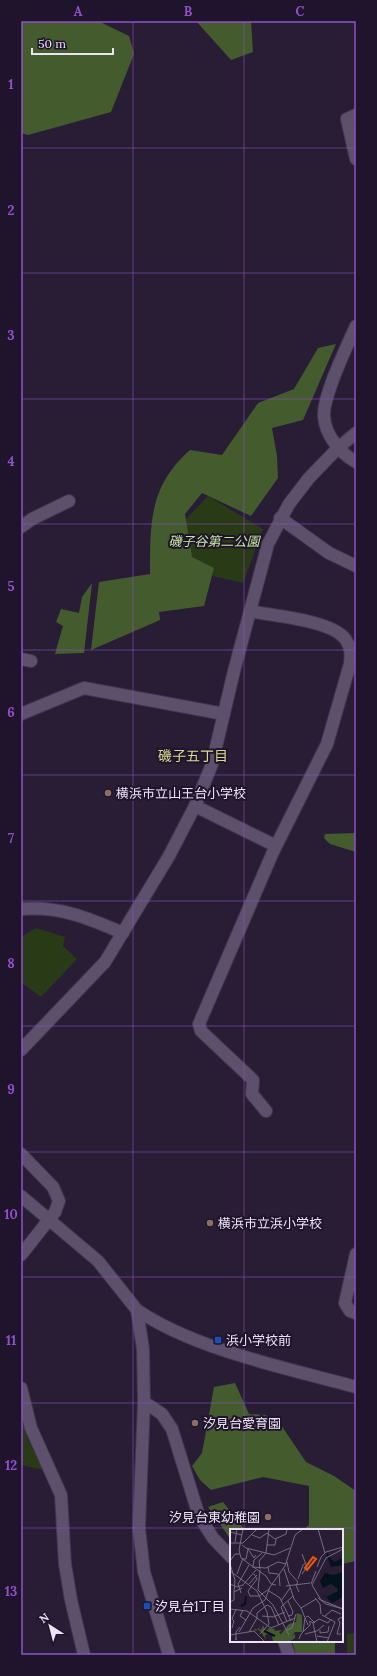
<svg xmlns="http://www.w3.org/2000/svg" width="377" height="1676" viewBox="0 0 377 1676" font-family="Lora,'Noto Sans JP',serif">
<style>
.green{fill:#293b16}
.forest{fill:#445b2e}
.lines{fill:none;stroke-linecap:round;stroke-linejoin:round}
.minor-casing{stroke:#41374c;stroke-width:14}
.tertiary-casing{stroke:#41374c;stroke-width:14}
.minor{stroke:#5c506d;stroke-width:12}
.tertiary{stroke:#5c506d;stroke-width:12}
.grid{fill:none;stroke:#9151ca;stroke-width:1;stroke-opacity:0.55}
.education-dot{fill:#8d6e63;stroke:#1f142c;stroke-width:1.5}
.transit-dot{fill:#1a4fb4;stroke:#1f142c;stroke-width:1.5}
.labels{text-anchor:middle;stroke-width:4;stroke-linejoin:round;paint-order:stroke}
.park-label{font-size:13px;font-style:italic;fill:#c1e79e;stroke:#1f142c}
.poi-label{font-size:13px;fill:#eae3f4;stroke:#1f142c;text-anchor:start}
.neighbourhood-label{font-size:14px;fill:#d6db8d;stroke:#1f142c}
.inset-river{fill:none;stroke:#02131b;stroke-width:2}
.inset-road{fill:none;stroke:#766c82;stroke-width:1}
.view{fill:#e8590c;fill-opacity:0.15;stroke:#e8590c;stroke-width:2}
.inset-edge{fill:none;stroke:#eae3f4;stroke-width:2}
.neatline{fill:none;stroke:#9151ca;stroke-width:1.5}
.grid-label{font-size:13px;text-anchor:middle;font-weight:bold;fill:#9151ca}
</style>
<rect width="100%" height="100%" fill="#291d36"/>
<!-- green -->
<path class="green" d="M208,496L263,529L243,583L200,573L173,533Z
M36,928L65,937L63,946L77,959L41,997L21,982V937Z
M21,1418L27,1438L44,1470L21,1465Z
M356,1633V1655H347V1634Z"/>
<!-- forest -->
<path class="forest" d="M21,21H98L129,36L134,54L111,112L28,135L21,133Z
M196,21H251L253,52L231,60Z
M336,344L303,420L272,428L277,456L278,478L251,516L202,493L185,514L192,557L214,568L204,606L159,612L160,620L91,650L99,582L150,574C150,524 149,486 190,450L222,455L258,403L294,389L318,348Z
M92,583L84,653L55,654L63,626L56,622L61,609L79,613L82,597Z
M356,833V852L330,844L324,838L325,834Z
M235,1383L249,1414L265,1415L279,1422L306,1462L334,1476L356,1491V1561L342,1564V1530H303L309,1525V1486L263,1477L211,1490L200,1480L192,1466L202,1453L214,1387Z
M223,1502L245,1530H231V1540L208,1507Z
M292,1641H335V1655H296Z"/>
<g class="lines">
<defs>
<path id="minor" d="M356,115L347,119L356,159
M356,326C347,346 323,395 324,416C325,435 340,453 356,462
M338,448L356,433
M280,518L329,553L356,566
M21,527L32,519L69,501
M250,611C273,616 333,620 346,640C351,648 351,655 350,664L327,744L273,852L199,1024L201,1031L253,1080L252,1094L266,1111
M21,659L31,661
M21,714L84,688L224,714
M195,806L276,846
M356,1254L345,1303L350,1311L356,1313
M137,1310C196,1350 287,1368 356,1387
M21,1388L31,1428L61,1495L65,1564L71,1600L84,1655
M144,1402L162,1414L172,1429L199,1516L213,1538L231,1557
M284,1641L289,1655"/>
<path id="tertiary" d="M21,909C60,906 88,918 123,933
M21,1050L105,962L169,856L195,806L212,764L234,671L268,544L289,504L309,478L338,448
M21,1154L53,1187L59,1201L55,1212L21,1255
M21,1196L98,1261L137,1310L143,1349L144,1402L139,1528L144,1572L169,1655"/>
</defs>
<!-- minor casing -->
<use href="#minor" class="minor-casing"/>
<!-- tertiary casing -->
<use href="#tertiary" class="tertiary-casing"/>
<!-- minor -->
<use href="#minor" class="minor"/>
<!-- tertiary -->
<use href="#tertiary" class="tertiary"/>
</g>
<!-- grid -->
<path class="grid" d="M133,21V1655M244,21V1530M21,148H356M21,273H356M21,399H356M21,524H356M21,650H356M21,775H356M21,901H356M21,1026H356M21,1152H356M21,1277H356M21,1403H356M21,1528H356M244,1641V1655"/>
<!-- markers -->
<g class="education-dot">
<circle cx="108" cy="793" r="4"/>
<circle cx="210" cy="1223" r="4"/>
<circle cx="195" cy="1423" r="4"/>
<circle cx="268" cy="1517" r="4"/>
</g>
<g class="transit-dot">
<rect x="214" y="1336" width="8" height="8" rx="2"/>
<rect x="143" y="1602" width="8" height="8" rx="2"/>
</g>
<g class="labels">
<!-- park labels -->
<g class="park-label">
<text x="214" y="546">磯子谷第二公園</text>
</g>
<!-- poi labels -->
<g class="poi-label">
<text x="116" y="798">横浜市立山王台小学校</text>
<text x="218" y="1228">横浜市立浜小学校</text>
<text x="226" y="1345">浜小学校前</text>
<text x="203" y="1428">汐見台愛育園</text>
<text x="260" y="1522" text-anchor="end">汐見台東幼稚園</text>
<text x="155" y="1611">汐見台1丁目</text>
</g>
<!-- neighbourhood labels -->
<g class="neighbourhood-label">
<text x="193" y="761">磯子五丁目</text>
</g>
</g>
<!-- overview -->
<g transform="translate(230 1529)">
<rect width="113" height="113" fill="#291d36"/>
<path d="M67,84L72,86V103H65L62,107L65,105V109L59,113H43L42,106L39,105L35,106L36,111L31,103L27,100L26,102L24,100H28L30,96L29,100L31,101L33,96L36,102L39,99L45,100L44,102L52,101L49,104L51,105L59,95L66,93Z" fill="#445b2e"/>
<path d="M96,23L104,33L113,29V36L101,38ZM113,43V68L102,74L96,68L108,62L107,59L101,55L93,59L90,52L95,44L103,46Z" fill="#02131b"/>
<path class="inset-river" d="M11,77L15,75L16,67M34,102L45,107"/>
<path class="inset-road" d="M13,0L9,21L11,29L36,47L41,55L46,56M88,0L95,24M0,3L12,6M22,6L30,9L37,4L45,10L56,5L57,0M5,13L7,0M0,14H13L27,0M12,16L16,19L44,26L60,19M37,16H45L46,10M18,20L24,29L26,26M113,20L96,29L82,56L91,71L113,80M96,23L113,18M13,30H16L18,20M0,32L5,25H10M57,33L59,43L68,53L66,56L69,63M0,35L5,51L4,63M23,37L24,31L32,24M22,38L36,39L48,33L56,35M38,38L39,44L48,45M87,38L91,28L96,23M30,40L29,32L36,24L39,0M54,40L64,70L71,79L86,70M30,41L28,61L43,76L59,106M0,42L27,62L37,83L39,95L30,105M7,45L13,29M24,45L27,50L18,62L20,67H29L39,60M49,45L50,57M72,45L77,38L72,25M68,50L73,36L76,34M0,55L7,58L13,56L26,41M19,55L27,46M81,55L86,42M56,57L80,54M39,62L50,69L61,92M11,64L8,55L19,36M85,69L90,75L91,85M88,69L96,75L113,80M51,72L60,59M58,72L63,83L62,86L58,87M0,73L4,71V63L12,59M71,79L78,96M0,80L17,82L41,99L65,89M13,81L10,87L16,91M92,86L105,93L97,113M32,87L43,88L55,83M95,87L102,81L111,85M76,88L78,87L85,94M57,93L51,78L63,67M83,94L87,113M2,99L4,92L2,90L6,80M57,101L62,99L66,85M90,101V104L98,103L99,97M9,103L23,79L35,71L40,58L55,37L65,6L73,0M19,103L27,89V84L37,76L41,78L49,96M73,103L75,89M75,105L87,102L94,96M111,105H107L110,94L108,90L113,88M0,106L24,102L35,113M87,107L99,109M6,109V111V103L10,98M69,110L71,105L80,96V92L83,94L89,90L98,94L101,90"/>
<path class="view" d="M83,28L86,30L77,41L75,39Z"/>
<rect width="113" height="113" class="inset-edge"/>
</g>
<!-- border -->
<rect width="377" height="1676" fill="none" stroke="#1f142c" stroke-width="44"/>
<!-- north arrow -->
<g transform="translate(50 1626) rotate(324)" stroke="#1f142c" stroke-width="3" paint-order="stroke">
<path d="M0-3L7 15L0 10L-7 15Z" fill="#eae3f4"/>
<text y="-6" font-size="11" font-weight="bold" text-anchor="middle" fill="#eae3f4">N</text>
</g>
<!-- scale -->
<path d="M32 48v6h81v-6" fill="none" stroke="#eae3f4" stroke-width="2"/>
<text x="38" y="48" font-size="12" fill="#eae3f4" stroke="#1f142c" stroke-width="3" paint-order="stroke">50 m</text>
<rect x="22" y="22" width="333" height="1632" class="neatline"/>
<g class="grid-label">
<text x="78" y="16">A</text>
<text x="188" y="16">B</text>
<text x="300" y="16">C</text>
<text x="11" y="89">1</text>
<text x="11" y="215">2</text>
<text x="11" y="340">3</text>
<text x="11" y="466">4</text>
<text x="11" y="591">5</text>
<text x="11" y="717">6</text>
<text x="11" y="843">7</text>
<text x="11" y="968">8</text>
<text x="11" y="1094">9</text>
<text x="11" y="1219">10</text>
<text x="11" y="1345">11</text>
<text x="11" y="1470">12</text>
<text x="11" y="1596">13</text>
</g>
</svg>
